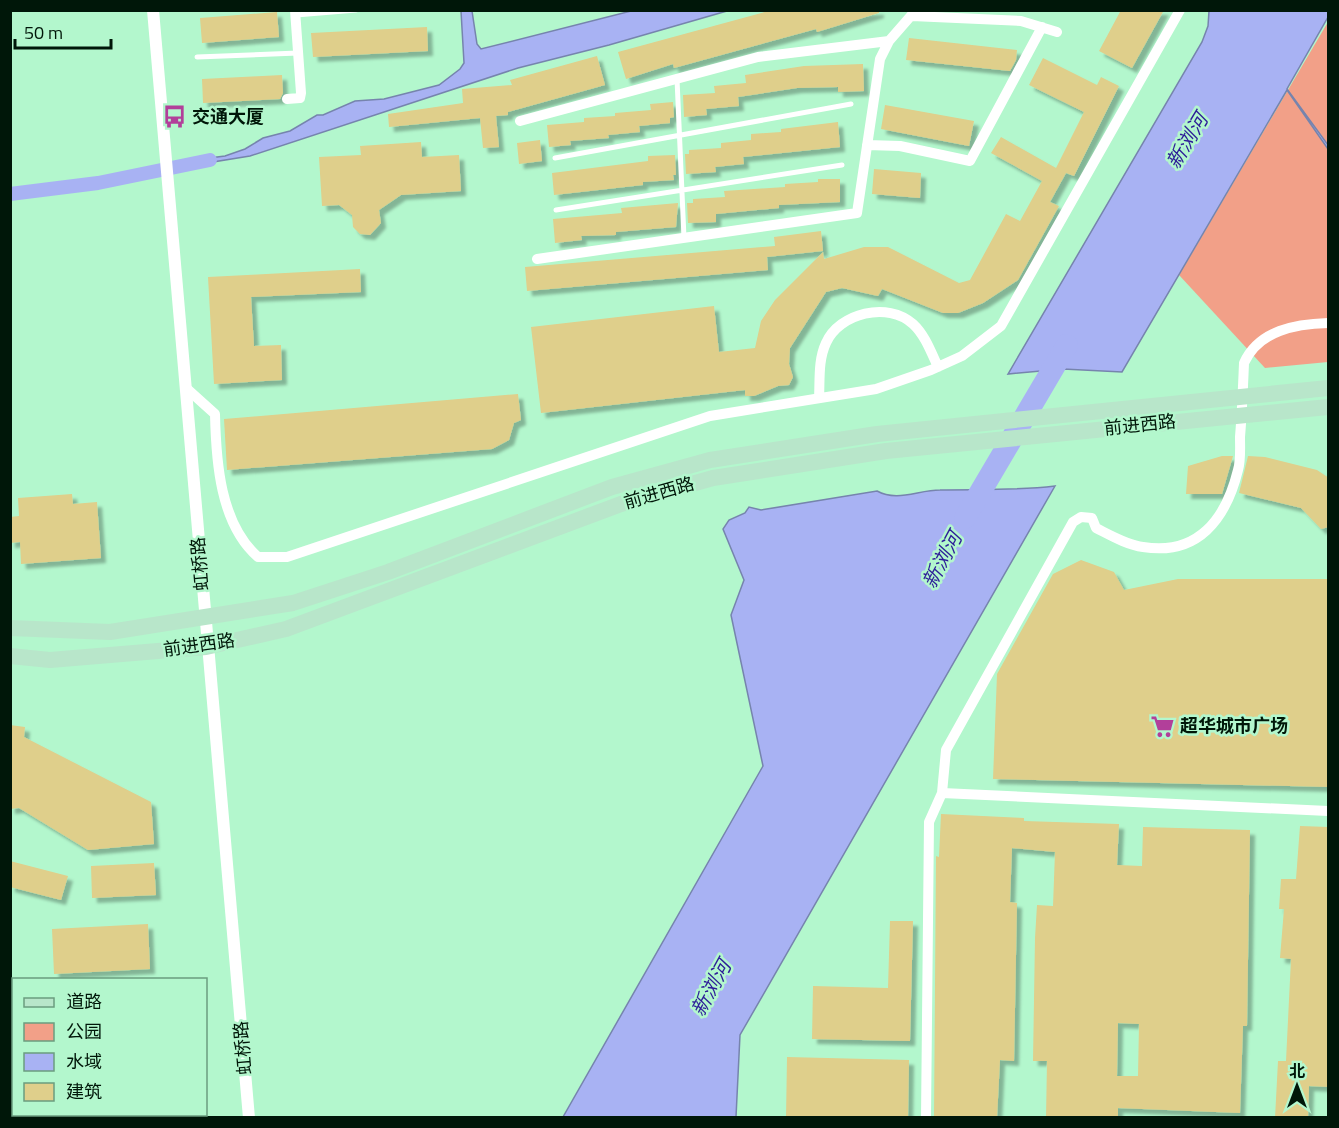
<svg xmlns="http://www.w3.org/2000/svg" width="1339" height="1128" viewBox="0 0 1339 1128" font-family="'Titillium Web','Noto Sans SC',sans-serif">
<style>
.green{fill:#f2a088}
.water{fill:#a8b2f3;stroke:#7684ad;stroke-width:1.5}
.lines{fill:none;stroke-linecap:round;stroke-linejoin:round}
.canal{stroke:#a8b2f3;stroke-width:14}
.river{stroke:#a8b2f3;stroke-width:22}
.building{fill:#dfcf8b;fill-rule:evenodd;filter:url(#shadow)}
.service{stroke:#fff;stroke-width:5}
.minor{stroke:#fff;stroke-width:10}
.tertiary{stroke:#fff;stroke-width:12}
.primary{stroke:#b8e6ca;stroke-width:16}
.labels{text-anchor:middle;stroke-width:5;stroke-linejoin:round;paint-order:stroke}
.poi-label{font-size:18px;font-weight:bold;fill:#001709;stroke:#b3f7cd;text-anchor:start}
.street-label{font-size:18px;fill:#001709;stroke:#b3f7cd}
.water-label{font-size:20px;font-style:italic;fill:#2d1c98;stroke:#b3f7cd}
</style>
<defs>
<filter id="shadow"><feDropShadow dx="5" dy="5" stdDeviation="1.5" flood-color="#0004"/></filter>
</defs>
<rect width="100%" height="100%" fill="#b3f7cd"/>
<!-- green -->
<path class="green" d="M1328,22V362L1265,368L1179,275Z"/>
<!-- water -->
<path class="water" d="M461,11H472L477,44L481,49L631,11H727L609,45L518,68L250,156L194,165V160L225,156L245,149L263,138L290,131L317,115H323L355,101L384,99L439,85L460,69L464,63Z
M1209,11H1328V17L1287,89L1328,145V149L1287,90L1122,372L1063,369L1008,374L1202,42L1208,26Z
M1055,486L740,1035L736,1117H563L763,766L731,615L744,580L723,529L729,520L745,513L749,507L761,510L877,491C897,502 918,490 940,490C981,489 1014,491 1055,486Z"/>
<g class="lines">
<!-- canal -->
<path class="canal" d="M10,194L98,183L210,160"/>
<!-- river -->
<path class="river" d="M965,518L1067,345"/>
</g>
<!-- building -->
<path class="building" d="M772,10H879V13L817,32L816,29L674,68L673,64L626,79L618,52Z
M1121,10H1164L1132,68L1099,51Z
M277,12L279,37L202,43L200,18Z
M427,27L428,51L313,57L311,33Z
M909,38L1017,50L1016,60L1010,71L906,60Z
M597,56L605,85L508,112V115L496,116L499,147L483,148L480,118L389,127L388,114L463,103L462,89L512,85L510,80Z
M1043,58L1097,85L1101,77L1119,86L1074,176L1066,173L1050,202L1059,206L1018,280L983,303L958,313H943L882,289L878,296L842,288L826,292L790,348L789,364L793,377L789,385L778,386L754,396H745V390L541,413L531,327L714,306L719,352L755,348L761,321L775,300L823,252L824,259L864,247H888L959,283L970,280L1006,214L1020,221L1042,181L991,153L1001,137L1056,168L1084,112L1029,85Z
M863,64L864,91L838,92V87L797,88L738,97L739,106L706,109L707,115L684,117L683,95L715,93L714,86L746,83L745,75L804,66Z
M282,75L283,93L280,99L203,103L202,79Z
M673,102L674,117L670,118V123L639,126L640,132L608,135L609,138L570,141L571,145L549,147L547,125L584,122V118L615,116V113L651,110L650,104Z
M885,105L974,121L969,146L881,129Z
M838,122L840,147L743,157L744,164L715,167L716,172L686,174L685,154H689V150L721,148V143L751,140V134L781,132V129Z
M540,140L542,161L519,164L517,143Z
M421,142L422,157L459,155L461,191L401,195L379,210L381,223L370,235L360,234L353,227L352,215L339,205L322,206L319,157L361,155L360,146Z
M675,155L676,175H673L674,180L643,182V185L554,195L552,173L648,161V156Z
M874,169L921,173L920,198L872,194Z
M818,179H840V202L779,205V208L716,214V222L688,223L687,203H693V199L725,197L724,191L785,187V184L818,182Z
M678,203L676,227L616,232V235L581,236L582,240L555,243L553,219L622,213L621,208Z
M821,231L823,251L767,257L768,270L527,291L525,267L775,246L774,237Z
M360,269L361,292L251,297L254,346L281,345L282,380L214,384L208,277Z
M518,394L521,420L514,423L509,440L492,449L227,470L224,419Z
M1222,456H1233L1222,494H1186L1188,466Z
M1248,456L1265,457L1317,470L1329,478V527L1321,529L1301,508L1239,493Z
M72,494L73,504L97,502L101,558L21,564L20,542L10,543V517L19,516L18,498Z
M1081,560L1114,572L1124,590L1178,579H1329V787L993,779L997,674L1053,574Z
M10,725L25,727L24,737L151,802L154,844L88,850L19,808L10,809Z
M941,814L1024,818V821L1119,824L1117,865L1142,866L1143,827L1250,830L1247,1026H1243L1240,1113L1118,1108V1118H1046L1047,1061H1033L1035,938L1037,905L1053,906L1055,852L1012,848L1010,902L1017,903L1014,1061L1000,1060L997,1118H934L936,856L939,857ZM1118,1023L1139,1024L1138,1076H1117Z
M1300,826L1329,827V1087L1309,1086L1308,1118H1275L1278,1061H1286L1291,959L1280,958L1284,909H1279L1281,879H1296Z
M10,861L68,876L61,900L10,887Z
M154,863L156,895L92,898L91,866Z
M890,921H913L910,1041L812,1039L813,986L888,988Z
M148,924L150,969L54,974L52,929Z
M787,1057L909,1060L908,1118H786Z"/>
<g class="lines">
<!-- service -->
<path class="service" d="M296,15L356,10
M197,57L298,53
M677,79L684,238
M555,158L851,104
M556,210L842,165"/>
<!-- minor -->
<path class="minor" d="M912,16L1021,21L1057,32
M287,99L300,98L301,93L295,10
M520,121L758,57L889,41
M867,145L900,146L970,161L1042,27
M537,259L857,213L880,59L889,41L916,10
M1328,323C1296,324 1259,330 1244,363C1243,388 1242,413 1240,437C1240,448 1241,460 1238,470C1226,519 1198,556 1143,547C1127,545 1110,535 1096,528L1092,518L1081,517L1073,522L946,750L942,793L1328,811
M185,387L215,414C216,461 220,524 258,557H287L710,416L876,389L931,370L962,356L1001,326L1180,10
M819,398C820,380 818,360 826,343C839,313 888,301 913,324C925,335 931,352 938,367
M926,1118L929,822L942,793"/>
<!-- tertiary -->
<path class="tertiary" d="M153,10L249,1118"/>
<!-- primary -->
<path class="primary" d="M10,628L110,632L293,603L388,572L612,487L710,460L877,434L1328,388
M10,656L50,660L206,647L286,629L621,504L713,478L886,451L1328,407"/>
</g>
<!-- icons -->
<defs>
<symbol id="bus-bare" viewBox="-9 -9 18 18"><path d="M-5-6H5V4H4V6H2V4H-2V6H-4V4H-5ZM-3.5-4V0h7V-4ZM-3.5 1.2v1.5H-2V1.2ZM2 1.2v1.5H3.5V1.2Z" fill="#b23f9a" stroke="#b3f7cd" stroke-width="2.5" paint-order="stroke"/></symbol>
<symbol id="supermarket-bare" viewBox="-9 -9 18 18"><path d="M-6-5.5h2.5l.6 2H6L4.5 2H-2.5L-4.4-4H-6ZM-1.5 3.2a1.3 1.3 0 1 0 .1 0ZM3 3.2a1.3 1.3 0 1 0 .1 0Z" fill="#b23f9a" stroke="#b3f7cd" stroke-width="2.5" paint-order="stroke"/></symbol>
</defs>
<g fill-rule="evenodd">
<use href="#bus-bare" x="158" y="100" width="33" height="33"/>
<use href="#supermarket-bare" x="1146" y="710" width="33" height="33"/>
</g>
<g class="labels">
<!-- poi labels -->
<g class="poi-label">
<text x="192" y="123">交通大厦</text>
<text x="1180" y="732">超华城市广场</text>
</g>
<!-- street labels -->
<g class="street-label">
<text transform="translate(1140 425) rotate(-6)" y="6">前进西路</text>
<text transform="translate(659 493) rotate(-16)" y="6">前进西路</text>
<text transform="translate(200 564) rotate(-95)" y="6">虹桥路</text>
<text transform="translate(199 645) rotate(-8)" y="6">前进西路</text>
<text transform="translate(243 1048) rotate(-95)" y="6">虹桥路</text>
</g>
<!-- water labels -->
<g class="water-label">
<text transform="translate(1187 141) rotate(-59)" y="7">新浏河</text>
<text transform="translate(942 560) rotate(-62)" y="7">新浏河</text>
<text transform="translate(711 988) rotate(-61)" y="7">新浏河</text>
</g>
</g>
<!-- border -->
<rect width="1339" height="1128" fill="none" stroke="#001709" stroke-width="24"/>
<!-- legend -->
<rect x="12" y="978" width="195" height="138" fill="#b3f7cd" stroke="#6b9d7f" stroke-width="1.5"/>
<rect x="24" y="998" width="30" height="9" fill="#b8e6ca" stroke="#6b9d7f" stroke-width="1.5"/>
<text x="66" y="1008" font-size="18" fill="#001709">道路</text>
<rect x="24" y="1023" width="30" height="18" fill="#f2a088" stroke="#6b9d7f" stroke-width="1.5"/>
<text x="66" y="1038" font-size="18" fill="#001709">公园</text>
<rect x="24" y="1053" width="30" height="18" fill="#a8b2f3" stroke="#6b9d7f" stroke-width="1.5"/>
<text x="66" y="1068" font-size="18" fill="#001709">水域</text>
<rect x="24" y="1083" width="30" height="18" fill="#dfcf8b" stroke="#6b9d7f" stroke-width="1.5"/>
<text x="66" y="1098" font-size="18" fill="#001709">建筑</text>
<!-- north arrow -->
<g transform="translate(1297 1086)" stroke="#b3f7cd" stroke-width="4.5" paint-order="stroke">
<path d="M0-4.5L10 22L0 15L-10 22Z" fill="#001709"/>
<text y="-9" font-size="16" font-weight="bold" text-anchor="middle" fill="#001709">北</text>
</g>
<!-- scale -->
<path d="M15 39v9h96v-9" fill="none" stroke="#001709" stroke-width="3"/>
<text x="24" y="39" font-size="18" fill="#001709" stroke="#b3f7cd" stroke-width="4.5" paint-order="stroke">50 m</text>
</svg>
